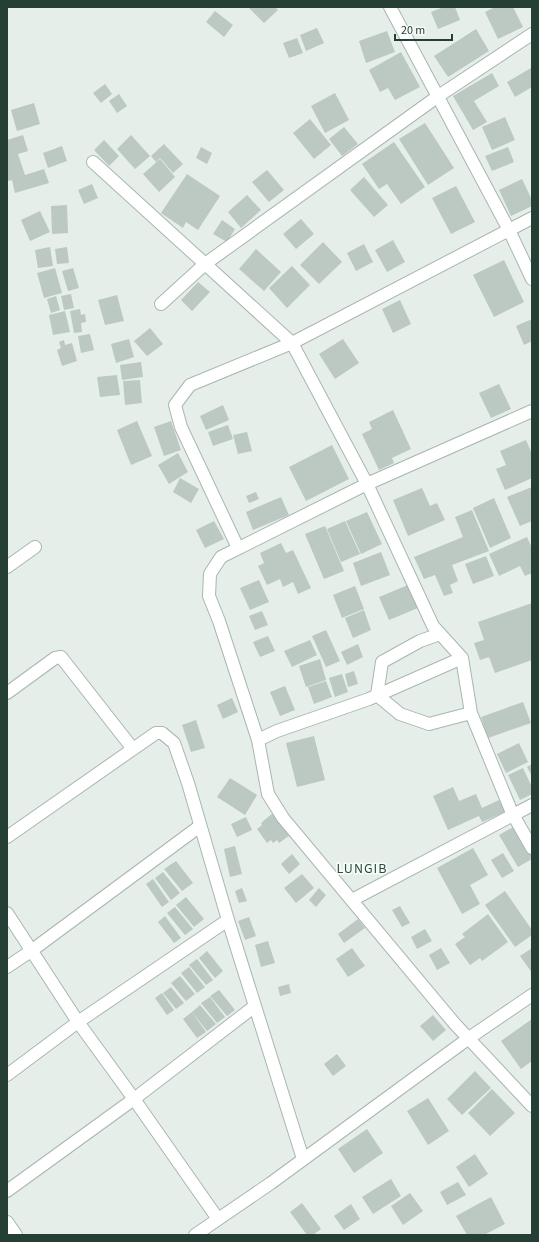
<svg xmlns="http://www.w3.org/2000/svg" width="539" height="1242" viewBox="0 0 539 1242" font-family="'Source Sans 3',sans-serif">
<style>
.building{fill:#bcc8c2}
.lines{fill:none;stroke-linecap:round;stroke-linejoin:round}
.street-casing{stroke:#a9b6af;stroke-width:14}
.secondary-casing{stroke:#a5b9af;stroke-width:14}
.street{stroke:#fff;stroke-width:12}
.secondary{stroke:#fff;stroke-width:12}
.labels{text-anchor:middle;stroke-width:3.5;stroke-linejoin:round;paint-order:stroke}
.quarter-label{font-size:14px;letter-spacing:1px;fill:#23503d;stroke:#f7faf8}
</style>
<rect width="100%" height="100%" fill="#e6eee9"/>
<!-- building -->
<path class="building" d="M248,7H275L278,10L264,23Z
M444,7H455L460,20L438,29L431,12Z
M495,7H513L523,27L498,39L485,12Z
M215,11L233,25L224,37L206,22Z
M317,28L324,43L306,51L300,35Z
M476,29L489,51L448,77L434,56Z
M387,31L395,52L366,63L359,41Z
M297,38L303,53L289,58L283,43Z
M401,52L420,87L395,100L388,88L380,92L369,70Z
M531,68L532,87L515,97L507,82Z
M492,73L499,86L474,101L487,122L473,130L453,96Z
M105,84L112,94L101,103L93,93Z
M335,93L349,120L325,133L311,106Z
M119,94L127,106L117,113L109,101Z
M34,103L40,124L17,131L11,110Z
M505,117L515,140L492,150L482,127Z
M310,119L331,145L314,159L293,133Z
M425,123L454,168L428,185L399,139Z
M344,127L358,144L342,156L329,139Z
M23,135L28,151L18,154L25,175L44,169L49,183L15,193L12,180L8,181L7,176V140Z
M131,135L150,156L135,169L117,149Z
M104,140L119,156L109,166L94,150Z
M394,142L425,187L401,204L387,184L379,189L362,164Z
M164,144L183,164L173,173L160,158L156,162L151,156Z
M62,146L67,161L48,168L43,153Z
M201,147L212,153L207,164L196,158Z
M508,147L514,162L492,171L485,156Z
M160,159L175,177L159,192L143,174Z
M267,170L284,190L269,202L252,182Z
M187,174L220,196L198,230L186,222L183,228L161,213Z
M364,177L388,205L374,217L350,190Z
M522,179L532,200V206L511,216L499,190Z
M92,184L98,198L84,204L78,190Z
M456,186L475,222L451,234L432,198Z
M247,195L261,210L241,228L228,212Z
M67,205L68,233L52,234L51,206Z
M40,211L50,232L30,241L21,220Z
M301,219L314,234L296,249L283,234Z
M222,220L235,229L227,242L213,234Z
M393,240L405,262L387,272L375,250Z
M323,242L342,262L319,284L300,265Z
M364,244L373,262L356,271L347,253Z
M50,247L53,266L38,268L35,250Z
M67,247L69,263L57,264L55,249Z
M256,249L281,272L264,291L239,269Z
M504,260L524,302L494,317L473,275Z
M292,266L310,285L287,308L269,288Z
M55,268L62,293L44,298L37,273Z
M73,268L79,288L68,291L62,271Z
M198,282L210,292L192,311L181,300Z
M71,294L74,308L64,310L61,296Z
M117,295L124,321L105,325L98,300Z
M56,296L60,310L51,313L47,299Z
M400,300L411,324L393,333L382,309Z
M80,309L81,315L85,314L86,322L81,323L82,332L74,333L70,311Z
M65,311L70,332L53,335L49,315Z
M532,319V341L524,345L516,326Z
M150,328L163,344L147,356L134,341Z
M90,334L94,350L81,353L78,336Z
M129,339L134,357L116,363L111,344Z
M343,339L359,363L335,379L319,354Z
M64,340L65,345L72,343L77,361L62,366L57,350L61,348L59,342Z
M141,362L143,377L122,380L120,365Z
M117,375L120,395L100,397L97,377Z
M140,380L142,403L125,405L123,381Z
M499,384L511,409L491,418L479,393Z
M223,405L229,420L206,430L200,416Z
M393,410L411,449L392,458L394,463L379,470L362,434L372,429L369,422Z
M137,421L152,456L131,465L117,430Z
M171,421L181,450L164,456L154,427Z
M228,425L233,439L213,446L208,432Z
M247,432L252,451L238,454L233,435Z
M526,440L532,454V478L505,490L496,469L506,465L500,451Z
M332,445L349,479L306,501L289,467Z
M178,453L188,472L169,484L158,465Z
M180,478L199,489L191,503L173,492Z
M532,487V521L520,526L507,497Z
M422,488L430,506L437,503L445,520L408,536L393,500Z
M256,492L259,499L249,503L246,496Z
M281,497L289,515L253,530L246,512Z
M494,498L511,538L490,548L473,508Z
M472,510L489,551L452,565L458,581L450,585L453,593L444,596L435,575L424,579L414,557L463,537L455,517Z
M367,512L382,544L361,554L346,521Z
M214,521L224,539L205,548L196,530Z
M345,521L360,554L341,562L327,529Z
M325,526L344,571L324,579L305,534Z
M527,537L532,548V573L525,576L520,566L499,576L489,554Z
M281,543L286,553L293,550L311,588L298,594L293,582L283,587L280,579L267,585L258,566L264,563L260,553Z
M381,552L390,575L361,586L353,563Z
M486,556L494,576L473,584L465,564Z
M259,580L269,602L250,610L240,588Z
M408,585L418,608L389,620L379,597Z
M355,586L364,609L342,618L333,595Z
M532,603V660L495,673L489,657L480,660L474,643L484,640L478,622Z
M364,610L371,630L353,638L345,618Z
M262,611L268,625L255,630L249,616Z
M326,630L340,661L326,667L312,636Z
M268,636L275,651L260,657L253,642Z
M310,640L317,655L292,667L284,651Z
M358,644L363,657L347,665L341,652Z
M320,659L326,680L306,687L299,666Z
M354,671L358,684L348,687L345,674Z
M342,674L348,692L335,697L329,678Z
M326,681L332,697L314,704L308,687Z
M285,686L295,710L280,716L270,692Z
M232,698L238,712L223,719L217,705Z
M523,702L531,723L488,738L481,717Z
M196,720L205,748L191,752L182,725Z
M314,736L325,780L297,787L286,743Z
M519,743L528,762L506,773L497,754Z
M532,764V776L527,767Z
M523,768L532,787V794L520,800L508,775Z
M230,778L257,795L245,815L217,797Z
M453,787L459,801L476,794L482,808L499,800L505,812L482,822L479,816L448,830L433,796Z
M273,813L290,835L279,843L277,840L273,843L271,840L267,843L257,829L262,825L261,823Z
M246,817L252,830L237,837L231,824Z
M515,826L532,855V859L518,867L499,835Z
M235,846L242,874L230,877L224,849Z
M473,848L488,875L470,885L480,904L462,914L437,868Z
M503,853L514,871L502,878L491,860Z
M292,854L300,864L289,874L281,864Z
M176,861L193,883L182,891L164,869Z
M163,872L180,893L171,900L155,878Z
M302,874L314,888L296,903L284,888Z
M153,879L169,902L162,907L146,884Z
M242,888L247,901L239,903L235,891Z
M319,888L326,895L316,907L309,900Z
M505,891L532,930V935L515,947L485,905Z
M186,897L204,919L194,927L176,905Z
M400,906L410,923L402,927L392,910Z
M175,907L193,929L185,935L167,913Z
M488,914L508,942L482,961L480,958L470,965L455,944L465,937L462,934Z
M165,916L181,938L174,943L158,922Z
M249,917L256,936L245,940L238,921Z
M358,919L365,928L344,943L338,934Z
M425,929L432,941L417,949L411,937Z
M268,941L275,963L261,967L255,945Z
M352,948L365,966L348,977L336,959Z
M441,948L450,963L437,970L429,955Z
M532,948V973L520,956Z
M207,951L223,971L215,978L199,958Z
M197,959L213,980L206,985L189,965Z
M189,967L205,987L197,993L181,973Z
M180,976L195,994L186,1001L171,983Z
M289,984L291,993L280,996L278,987Z
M171,987L184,1003L176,1009L163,993Z
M219,990L235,1010L227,1016L210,996Z
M162,993L174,1010L167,1015L155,998Z
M210,997L225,1017L217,1023L201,1003Z
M200,1005L216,1024L207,1031L192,1012Z
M192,1012L206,1032L197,1038L183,1019Z
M433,1015L446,1030L433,1041L420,1026Z
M532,1019V1061L521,1069L501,1041Z
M337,1054L346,1066L333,1076L324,1064Z
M475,1071L491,1088L462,1115L447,1099Z
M492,1089L515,1113L490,1136L468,1113Z
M428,1098L449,1131L428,1145L407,1111Z
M367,1129L383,1153L354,1173L338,1149Z
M475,1154L488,1174L469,1187L456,1167Z
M391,1179L401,1196L373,1214L362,1197Z
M458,1182L466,1195L447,1205L440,1192Z
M410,1193L423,1211L403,1225L391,1206Z
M491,1197L505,1224L484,1235H467L456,1216Z
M302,1203L321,1229L313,1235H307L290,1212Z
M351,1204L360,1219L344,1230L334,1216Z"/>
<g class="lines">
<defs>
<path id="street" d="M390,7L509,230L532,279
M93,162L292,343L367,484L433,626L462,658L471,713L512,813L532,848
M161,304L205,264L437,97L532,34
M532,411L367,484L221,557L210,574L209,596L219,621L258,740L268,794L283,818L454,1023L532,1106
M238,548L181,427L175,405L190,385L292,343L532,218
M7,567L35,547
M440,634L420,641L382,662L377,695L400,714L429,724L471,713
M7,693L55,658L61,657L133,749
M258,740L277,731L369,699L462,658
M7,837L156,733H162L174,743L188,783L228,920L303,1159
M352,900L532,805
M7,913L78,1022L134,1099L218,1219
M7,967L31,951L200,826
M7,1075L78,1022L228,920
M7,1191L134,1099L255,1006
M195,1235L271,1183L469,1038L532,995"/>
<path id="secondary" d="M7,1222L16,1235"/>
</defs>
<!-- street casing -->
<use href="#street" class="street-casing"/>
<!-- secondary casing -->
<use href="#secondary" class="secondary-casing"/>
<!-- street -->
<use href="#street" class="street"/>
<!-- secondary -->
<use href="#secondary" class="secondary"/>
</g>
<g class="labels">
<!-- quarter labels -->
<g class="quarter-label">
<text x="362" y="873">LUNGIB</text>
</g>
</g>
<!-- border -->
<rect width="539" height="1242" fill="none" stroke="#263f34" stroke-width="16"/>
<!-- scale -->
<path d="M395 34v6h57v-6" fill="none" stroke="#263f34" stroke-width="2"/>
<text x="401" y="34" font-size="12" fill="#263f34" stroke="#f7faf8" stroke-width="3" paint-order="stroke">20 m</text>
</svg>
